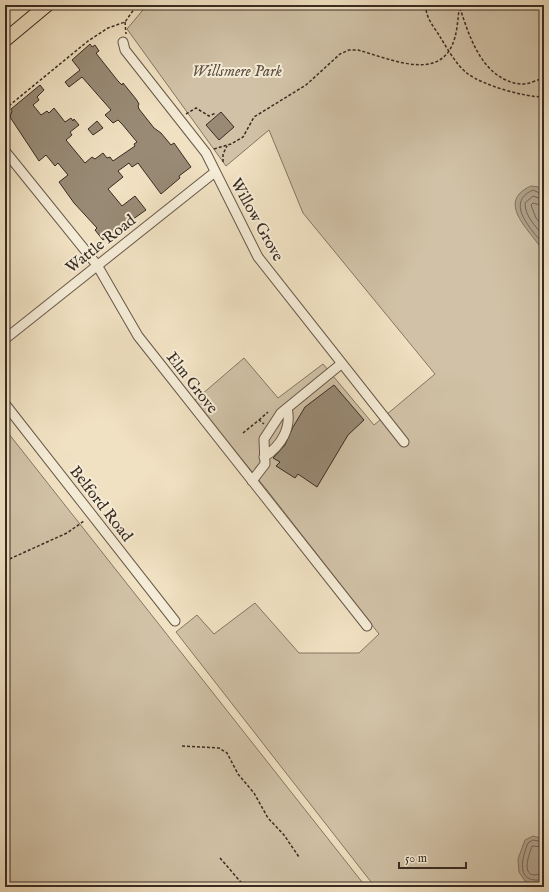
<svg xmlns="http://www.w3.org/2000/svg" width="549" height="892" viewBox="0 0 549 892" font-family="'IM FELL English',serif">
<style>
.green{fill:#d1c2a7;stroke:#857664}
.water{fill:#b2a38c;stroke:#827362}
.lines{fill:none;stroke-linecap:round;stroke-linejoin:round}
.shore{stroke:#766757;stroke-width:1}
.building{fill:#988a75;stroke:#392b22}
.minor-casing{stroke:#67584a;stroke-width:11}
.highway-casing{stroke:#392b22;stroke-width:15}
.path{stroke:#392b22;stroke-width:1.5;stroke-dasharray:3 2;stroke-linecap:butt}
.minor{stroke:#f5ecd7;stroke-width:9}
.highway{stroke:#f0e1c2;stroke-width:13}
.labels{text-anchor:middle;stroke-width:4;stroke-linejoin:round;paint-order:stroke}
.park-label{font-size:16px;font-style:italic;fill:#5f5143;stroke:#f5ecd7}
.street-label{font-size:16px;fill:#392b22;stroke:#f5ecd7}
</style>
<rect width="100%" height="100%" fill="#f0e1c2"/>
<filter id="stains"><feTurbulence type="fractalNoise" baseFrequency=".005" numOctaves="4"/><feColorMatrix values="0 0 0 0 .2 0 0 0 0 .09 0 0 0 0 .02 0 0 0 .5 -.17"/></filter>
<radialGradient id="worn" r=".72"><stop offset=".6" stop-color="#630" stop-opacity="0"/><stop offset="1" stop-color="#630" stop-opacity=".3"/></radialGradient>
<!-- green -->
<path class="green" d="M147,5H544V887H375L176,632L197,615L214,634L255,603L299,653H359L379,634L267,490L194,401L244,358L278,398L323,364L374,425L435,374L303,213L269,130L226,166L127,29Z
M5,429L366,887H5Z"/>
<!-- water -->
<path class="water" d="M531,186L539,187L544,194V253C534,233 493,203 531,186Z
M533,836L544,839V883L535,885L525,881L519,872L518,859L525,840Z"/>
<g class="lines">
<!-- shore -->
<path class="shore" d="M544,195L533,190C504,203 532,230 544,245
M544,200L533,196L525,203C525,217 536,226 544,237
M544,206L533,203L531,205L536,218L544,227
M544,842L533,840L528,843C524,852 515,879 535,880C538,881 541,878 544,879
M544,847L532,846C530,852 521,874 534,875C537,875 541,873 544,874"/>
</g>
<!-- building -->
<path class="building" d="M90,44L92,47L95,45L99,51L96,53L99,57L118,81L122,85L123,83L136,99L139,104L138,106L139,109L154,128L161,133L171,145L174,143L191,167L179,176L180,178L161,194L138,163L132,167L129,163L118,171L123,177L108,189L122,206L135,196L146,210L129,222L117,234L115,231L103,240L95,230L97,228L74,203L59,182L68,175L58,163L55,166L46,155L39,161L10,117L12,111L11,109L40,85L44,90L37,97L39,100L33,105L41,115L47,111L49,113L54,108L65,122L71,118L73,121L74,119L79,125L70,132L72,135L66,140L85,163L92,157L95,159L103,153L107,158L110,157L113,161L135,146L134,144L137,142L122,124L118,120L113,123L105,115L111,110L82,77L69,87L65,82L80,70L72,60Z
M221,112L234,127L219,140L206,125Z
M97,121L103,128L93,135L88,129Z
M334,385L364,420L348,435L317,487L298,474L295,478L276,466L280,462L273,458L285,445L293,427L305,407Z"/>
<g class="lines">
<defs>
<path id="minor" d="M123,42L125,50L206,153L258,257L404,442
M5,151L97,265L138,336L367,626
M5,339L215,172
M5,404L175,621
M264,457C281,446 292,428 287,408
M252,481L265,464L264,439L281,413L341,364"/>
<path id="highway" d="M5,40L47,5"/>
</defs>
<!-- minor casing -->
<use href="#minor" class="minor-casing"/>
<!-- highway casing -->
<use href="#highway" class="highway-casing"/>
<!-- path -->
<path class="path" d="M426,5C425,16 433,26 439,35C447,48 456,65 468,74C485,86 524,97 544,97
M460,8C470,39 483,79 520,84C527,85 537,80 544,78
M125,22L126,34
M5,109L88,41L108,28L125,22L137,5
M186,114L196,108L209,116L216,113
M214,149L231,144L243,137L254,117L306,85L340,54L349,50H358C397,61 449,86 457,27C458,19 459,12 459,5
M223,162V154L227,146
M259,420L268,412
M243,433L259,420L264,424
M5,561L67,533L84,521
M182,746L219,748L227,753L238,774L254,793L268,818L284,835L299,857
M220,858L245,887"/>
<!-- minor -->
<use href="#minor" class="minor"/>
<!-- highway -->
<use href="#highway" class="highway"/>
</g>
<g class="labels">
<!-- park labels -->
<g class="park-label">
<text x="237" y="76">Willsmere Park</text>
</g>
<!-- street labels -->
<g class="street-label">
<text transform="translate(258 219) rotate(61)" y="6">Willow Grove</text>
<text transform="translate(100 243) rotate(-38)" y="6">Wattle Road</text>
<text transform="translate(193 382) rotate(52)" y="6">Elm Grove</text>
<text transform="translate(102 503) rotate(52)" y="6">Belford Road</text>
</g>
</g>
<!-- margin -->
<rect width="549" height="892" fill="none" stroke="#f0e1c2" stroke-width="20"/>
<rect x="6" y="6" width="537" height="880" fill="none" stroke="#392b22" stroke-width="2"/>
<rect x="10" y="10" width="529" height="872" fill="none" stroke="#392b22"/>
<!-- scale -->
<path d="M399 862v6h67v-6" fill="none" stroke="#392b22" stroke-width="2"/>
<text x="405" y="862" font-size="12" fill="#392b22" stroke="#f5ecd7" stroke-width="3" paint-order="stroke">50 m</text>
<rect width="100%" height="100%" filter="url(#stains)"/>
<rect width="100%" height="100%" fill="url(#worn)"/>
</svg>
